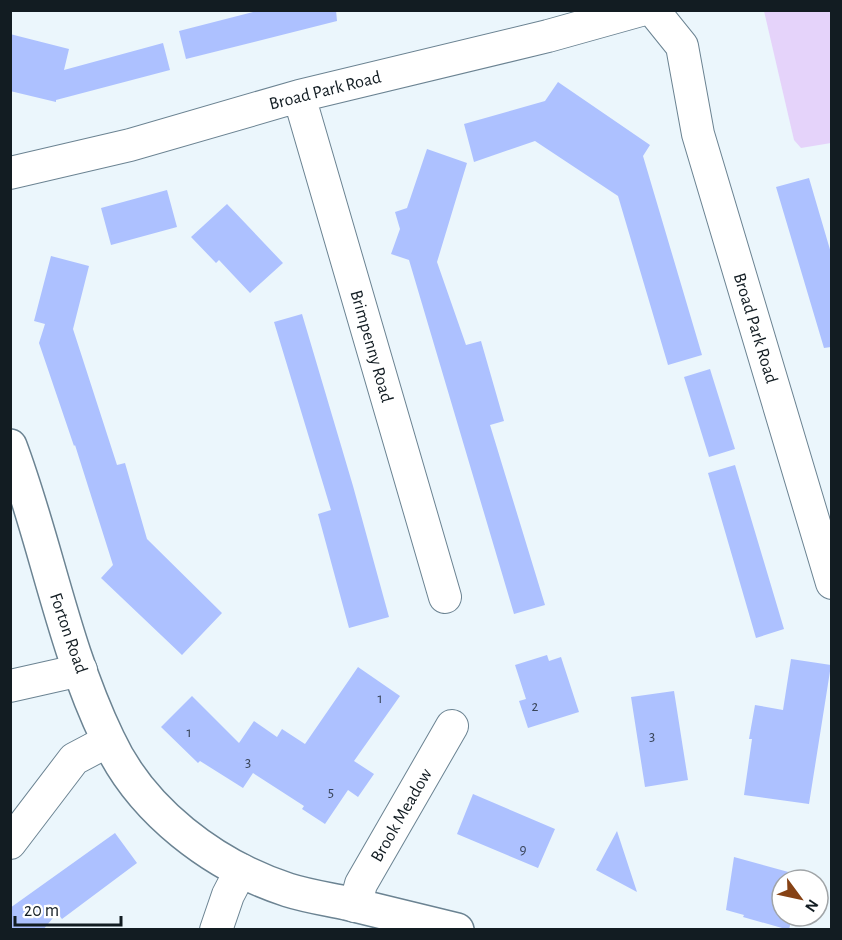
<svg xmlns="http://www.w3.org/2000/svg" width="842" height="940" viewBox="0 0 842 940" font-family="'Alegreya Sans',sans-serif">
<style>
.green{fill:#e5d3fa}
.building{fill:#adc1ff}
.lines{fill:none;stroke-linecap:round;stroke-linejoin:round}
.minor-casing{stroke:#6b8392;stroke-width:34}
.tertiary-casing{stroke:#6b8392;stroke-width:36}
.minor{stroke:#fff;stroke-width:32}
.tertiary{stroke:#fff;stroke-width:33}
.labels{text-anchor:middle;stroke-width:6;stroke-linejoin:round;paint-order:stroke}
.number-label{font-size:15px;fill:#394559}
.street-label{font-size:18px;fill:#121c22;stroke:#fff}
</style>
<rect width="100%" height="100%" fill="#ebf6fc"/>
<!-- green -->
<path class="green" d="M764,11H831V143L801,148L794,140Z"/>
<!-- building -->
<path class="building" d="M261,10H336L337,21L186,59L179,31Z
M10,34L69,49L64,70L163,43L170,70L56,100V102L10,91Z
M558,82L650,145L643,156L702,355L668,365L618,196L535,141L474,162L464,124L545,101Z
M427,149L467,163L437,262L466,345L481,341L504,421L490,425L545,605L514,614L409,260L391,254L400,229L395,212L407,208Z
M809,178L831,253V347L824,348L776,187Z
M167,190L177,227L111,245L101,208Z
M227,204L283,263L250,293L219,260L216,263L191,237Z
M51,256L89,266L73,329L117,465L125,463L147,539L222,613L182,655L101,578L113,565L75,445L74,446L39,343L45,324L34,321Z
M302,314L353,486L389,617L349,628L318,514L331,510L274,322Z
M710,369L735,449L709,457L684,377Z
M735,465L784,629L756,638L708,473Z
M547,655L549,661L561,657L579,712L528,728L519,701L526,699L515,665Z
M791,659L831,665L809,804L744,795L752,739H749L755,705L783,710Z
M358,667L400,696L354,761L374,774L358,797L348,790L325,824L302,809L304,806L253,773L243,788L200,761L198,763L161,727L192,696L239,743L254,721L277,737L282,729L305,744Z
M674,691L688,780L645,787L631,697Z
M473,794L555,829L538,868L457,834Z
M617,831L637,892L596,870Z
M115,833L137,863L62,919L57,913L43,930H10V908Z
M734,857L803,876L802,880H782V916H792L789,930L743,917L744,915L726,910Z"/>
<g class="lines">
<defs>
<path id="minor" d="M653,10L682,46L698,134L832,583
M299,96L445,597
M10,173L130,145L299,96L548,36L641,10
M10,686L81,670
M10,843L74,759L108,741
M355,906L361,884L452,726
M216,930L228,895L241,870"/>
<path id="tertiary" d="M10,446C46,542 63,646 108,739C141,811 214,866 288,890C307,896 327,899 346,903C383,912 420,921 457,930"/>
</defs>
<!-- minor casing -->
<use href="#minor" class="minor-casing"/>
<!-- tertiary casing -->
<use href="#tertiary" class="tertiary-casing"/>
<!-- minor -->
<use href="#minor" class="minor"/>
<!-- tertiary -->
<use href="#tertiary" class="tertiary"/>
</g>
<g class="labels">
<!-- number labels -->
<g class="number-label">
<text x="380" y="703">1</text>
<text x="535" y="711">2</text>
<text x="189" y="737">1</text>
<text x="652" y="741">3</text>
<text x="248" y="767">3</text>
<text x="331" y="797">5</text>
<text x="523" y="854">9</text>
</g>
<!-- street labels -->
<g class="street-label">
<text transform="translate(325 90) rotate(-14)" y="6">Broad Park Road</text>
<text transform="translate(756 328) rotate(73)" y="6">Broad Park Road</text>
<text transform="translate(372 346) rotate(74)" y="6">Brimpenny Road</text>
<text transform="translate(69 633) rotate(71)" y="6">Forton Road</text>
<text transform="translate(401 815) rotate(-60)" y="6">Brook Meadow</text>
</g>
</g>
<!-- border -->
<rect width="842" height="940" fill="none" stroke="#121c22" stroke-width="24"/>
<!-- north arrow -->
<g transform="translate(800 898) rotate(123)"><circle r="28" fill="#ffffff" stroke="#a0a4a7" stroke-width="1.5"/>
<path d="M0-4.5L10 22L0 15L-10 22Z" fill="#864215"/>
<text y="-9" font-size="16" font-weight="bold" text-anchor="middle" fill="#121c22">N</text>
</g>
<!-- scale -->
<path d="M15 916v9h106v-9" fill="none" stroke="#121c22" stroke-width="3"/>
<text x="24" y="916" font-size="18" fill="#121c22" stroke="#ffffff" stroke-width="4.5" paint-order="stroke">20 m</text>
</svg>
